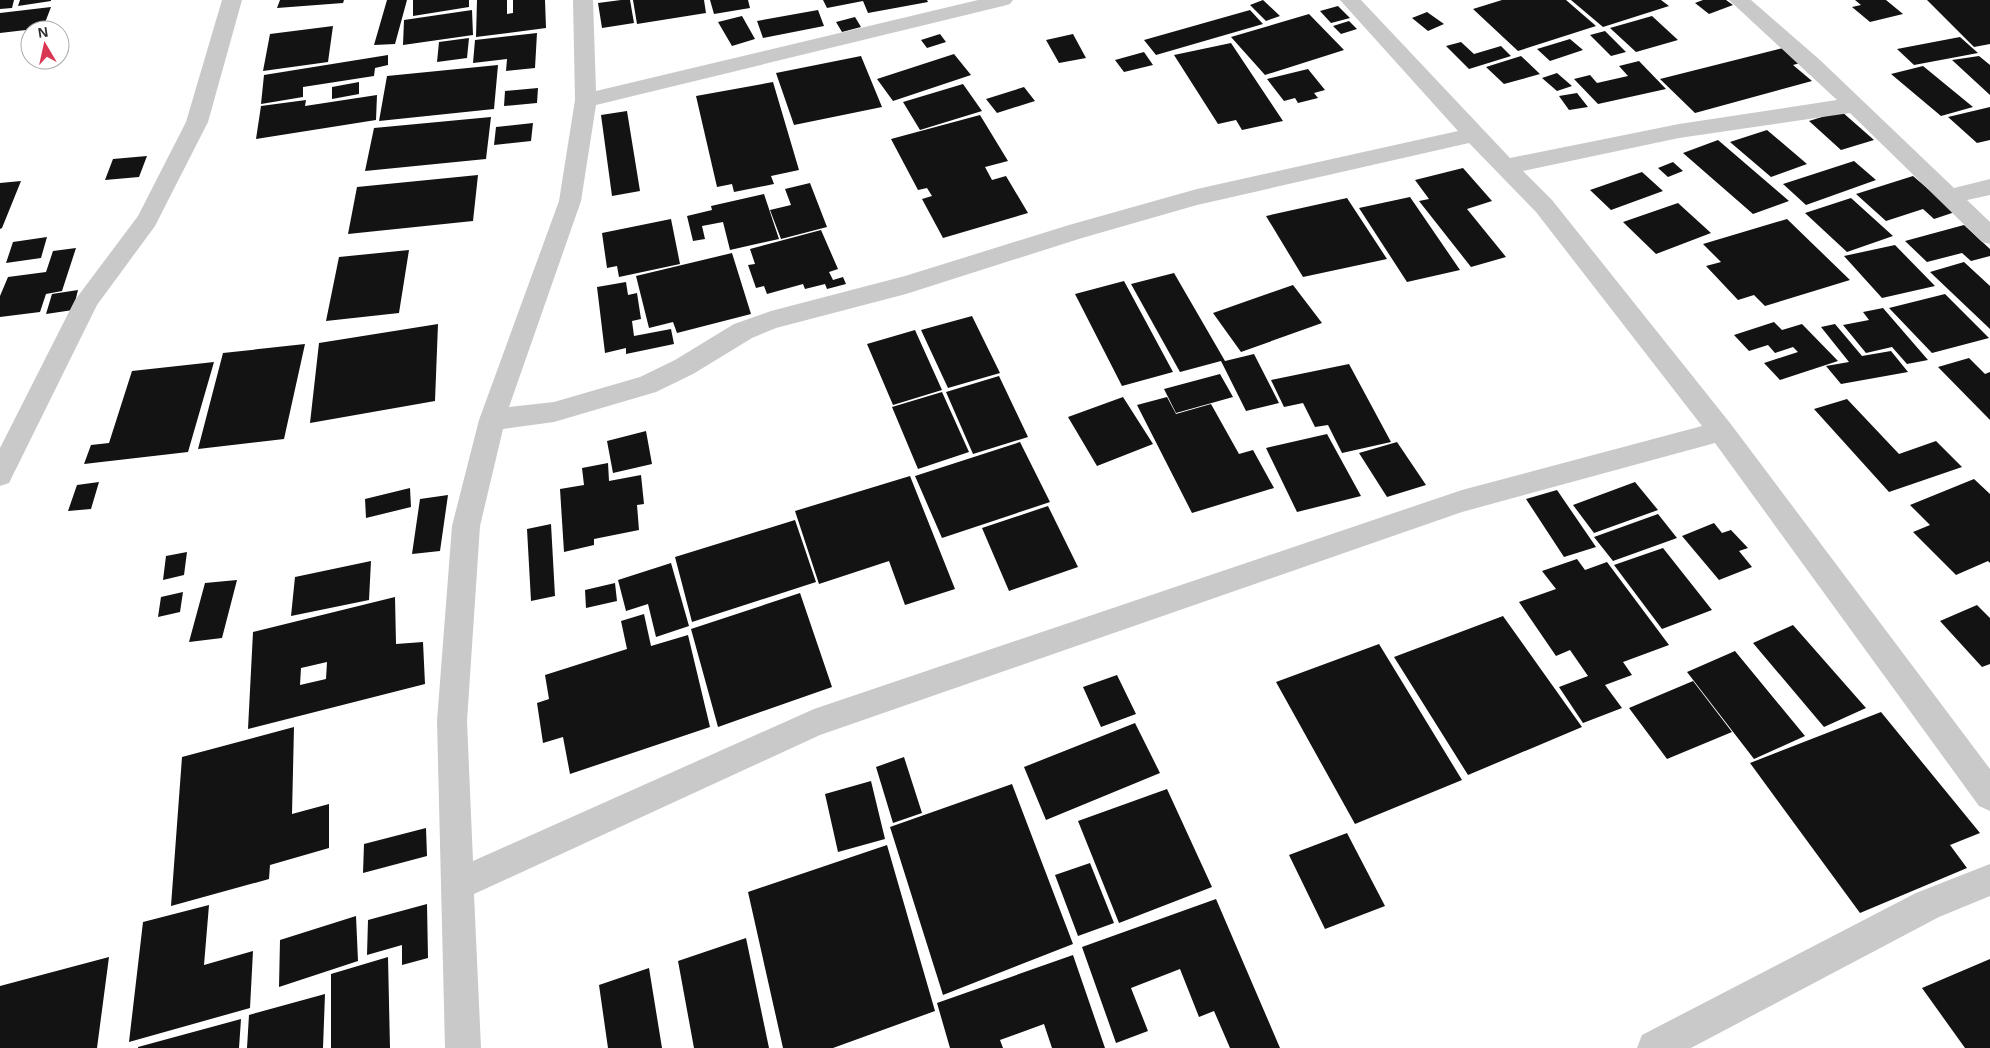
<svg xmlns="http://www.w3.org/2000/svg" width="1990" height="1048" viewBox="0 0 1990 1048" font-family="Arial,sans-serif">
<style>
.building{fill:#131313;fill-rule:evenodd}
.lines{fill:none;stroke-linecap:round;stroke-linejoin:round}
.minor{fill:#c9c9c9;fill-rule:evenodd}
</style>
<rect width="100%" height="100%" fill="#fff"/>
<!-- building -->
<path class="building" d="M0,0H14L12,8L0,9Z
M20,0H51V1L18,6Z
M280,0H344L343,3L277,8Z
M387,0H407L395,44L374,45Z
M413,0H469V7L413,16Z
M477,0H507V14L513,13V0H545L546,28L476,37Z
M621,0H630L634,23L602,28L598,3Z
M633,0H704L706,13L637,24Z
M710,0H748L750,8L714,14Z
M823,0H927L928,2L868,13L863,1L827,8Z
M1263,0L1280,16L1266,21L1250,5Z
M1502,0H1566L1596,26L1518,51L1473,9Z
M1571,0H1661L1669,6L1603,27Z
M1703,0H1726L1733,5L1709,14L1695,3Z
M1855,0H1886L1903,14L1870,22L1852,7L1861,5Z
M1927,0H1990V44L1974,47Z
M1338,6L1350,18L1331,23L1320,11Z
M51,7L43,28L0,33V13Z
M472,10L473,35L403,45L404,20Z
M818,10L824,26L763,38L757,21Z
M1250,10L1263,24L1156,55L1144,40Z
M1427,12L1444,24L1428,31L1412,18Z
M1309,14L1344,50L1265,75L1231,37Z
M742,16L755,39L732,46L718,22Z
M1652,16L1678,40L1636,52L1610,28Z
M855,17L861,27L842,32L836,22Z
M1349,21L1357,29L1341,34L1333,26Z
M333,26L328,62L263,71L270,34Z
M1605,31L1626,52L1611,56L1590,35Z
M537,33L535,68L506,71L507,59L473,63L475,40Z
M940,34L946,42L927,48L921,40Z
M1073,34L1086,58L1059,63L1046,40Z
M1960,37L1978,53L1914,65L1897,49Z
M469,38L467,58L437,62L439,42Z
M1570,39L1583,50L1550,61L1537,49Z
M1461,42L1474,54L1501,46L1511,56L1469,69L1446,46Z
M1231,43L1283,121L1242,130L1236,120L1218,124L1174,55Z
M1783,48L1800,63L1793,65L1812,81L1695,113L1660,79Z
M1144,52L1153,65L1124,72L1115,60Z
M954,54L971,75L893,101L877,79Z
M388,55V65L375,68L374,76L303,87V97L261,104L264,75Z
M861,56L882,107L794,125L776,73Z
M1521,56L1540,74L1504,84L1486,67Z
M1979,56L1990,65V95L1952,60Z
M1639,61L1666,89L1598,104L1574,79L1590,75L1597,83L1628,76L1619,66Z
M498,65L494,109L379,121L387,76Z
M1923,66L1973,107L1941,116L1891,74Z
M1308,69L1325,90L1314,93L1318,98L1298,103L1295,98L1284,101L1267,79Z
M1557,73L1572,86L1557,91L1542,78Z
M359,82V94L332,99V87Z
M773,82L799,170L771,176L774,184L734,192L732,184L717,187L696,96Z
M963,84L982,111L920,130L903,102Z
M1024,87L1035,101L997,113L986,99Z
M538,88L537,103L504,106L505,91Z
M1577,93L1588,107L1569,110L1559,96Z
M377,95L376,120L256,139L261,106L306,100L305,106Z
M1990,107V140L1977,143L1948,117Z
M627,111L640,191L612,196L601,115Z
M1841,111L1874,140L1841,150L1809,121Z
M980,115L1008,161L985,167L992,180L1006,176L1028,213L943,238L922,199L932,196L927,188L918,190L891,139Z
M491,117L486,159L365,171L374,128Z
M533,123L531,141L494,145L496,127Z
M1767,130L1807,164L1771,177L1730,142Z
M1718,140L1789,201L1753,214L1683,153Z
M147,156L139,177L105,180L113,159Z
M1854,161L1876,180L1806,205L1783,184Z
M1673,162L1683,171L1668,177L1658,168Z
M1463,168L1492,201L1467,209L1506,257L1471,267L1419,201L1429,199L1415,180Z
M1642,172L1663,191L1611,210L1590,190Z
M478,175L473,221L348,234L357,187Z
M1913,176L1955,212L1934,219L1923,209L1886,221L1856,194Z
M21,181L2,228L0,229V183Z
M810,183L827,227L781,239L770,210L791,205L785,189Z
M764,194L779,239L730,250L723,222L702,226L705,239L693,241L687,216L712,210L711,206Z
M1410,197L1460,270L1407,282L1359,208Z
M1347,198L1387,259L1303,277L1266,216Z
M1851,198L1893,236L1847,252L1805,213Z
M1678,203L1711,233L1656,254L1623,222Z
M671,219L680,264L619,277L617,266L607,268L602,233Z
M1787,219L1850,280L1765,306L1754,295L1738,300L1706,266L1721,262L1703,244Z
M1964,225L1990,249V256L1971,261L1962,253L1927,262L1905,241Z
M821,230L838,269L829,272L833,280L843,277L846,284L827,289L825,284L805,289L803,284L767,294L764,286L756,288L748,265L755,264L750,249Z
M47,237L41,258L6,263L13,242Z
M1895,245L1935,286L1882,298L1844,256Z
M76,248L62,291L46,294L40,312L0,317V296L8,277L46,272L53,251Z
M409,250L399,313L326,321L339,257Z
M732,253L751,314L677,333L673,322L649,328L636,276Z
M1964,262L1990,286V329L1930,272Z
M1174,273L1225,361L1254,354L1279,403L1246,411L1221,361L1180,372L1131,284Z
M1124,281L1173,372L1122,386L1075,294Z
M626,282L628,295L637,293L641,319L632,321L634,336L671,329L674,344L626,354V348L605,353L597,287Z
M1293,285L1322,323L1241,352L1213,313Z
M78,290L73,310L46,314L52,294Z
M1945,294L1989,338L1932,353L1889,308Z
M1883,308L1928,360L1907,364L1892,347L1866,353L1843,325L1869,320L1863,312Z
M972,316L1000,373L948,388L921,330Z
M1774,322L1782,330L1802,324L1838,361L1780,380L1764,363L1798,352L1793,347L1775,353L1768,345L1749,351L1734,335Z
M438,324L435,401L310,423L319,343Z
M1835,324L1862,356L1891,351L1908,372L1841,384L1826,366L1849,362L1821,327Z
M915,330L942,390L893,405L867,344Z
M305,344L284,439L198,449L223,353Z
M1969,358L1985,374L1990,372V420L1938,367Z
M214,362L188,452L84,464L91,445L109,443L132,371Z
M1349,364L1391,442L1342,453L1328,425L1315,427L1303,403L1284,407L1271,380Z
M1220,374L1233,397L1176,413L1164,389Z
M999,376L1028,437L973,454L946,392Z
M942,392L969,452L918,469L892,407Z
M1123,397L1153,444L1097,466L1068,417Z
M1167,397L1176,414L1211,404L1239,454L1253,450L1274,488L1192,513L1137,405Z
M1847,399L1899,454L1936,441L1962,467L1889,492L1814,409Z
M646,431L652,464L613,473L607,441Z
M1327,434L1361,496L1297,512L1266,448Z
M1020,442L1050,502L942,538L915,476Z
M1397,442L1426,485L1387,497L1359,453Z
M608,463L609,481L641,475L644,504L637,505L639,530L594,539V545L564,552L560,489L584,485L582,468Z
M910,476L955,589L905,605L889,561L819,584L795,511Z
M1974,479L1990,494V563L1988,561L1956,575L1913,532L1930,525L1910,505Z
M99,482L91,509L68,511L77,485Z
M1635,482L1658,510L1594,533L1573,505Z
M410,488L411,507L366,518L365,499Z
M1557,490L1596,547L1564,557L1526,499Z
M448,495L440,551L412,554L420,499Z
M1048,506L1078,567L1009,591L982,528Z
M1658,514L1677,538L1613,561L1594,537Z
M795,520L816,582L692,622L675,557Z
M1714,523L1722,533L1731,530L1748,548L1739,551L1752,567L1719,580L1682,536Z
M551,524L555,596L531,601L527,529Z
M1663,548L1712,610L1662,629L1614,565Z
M187,552L184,575L163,580L166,556Z
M1577,559L1585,570L1607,562L1669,645L1623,662L1632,675L1605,685L1622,708L1583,723L1559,687L1588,676L1570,650L1556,656L1519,602L1556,589L1542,571Z
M371,561L369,600L291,616L295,577Z
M671,563L689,626L656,637L648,604L626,611L618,580Z
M237,580L222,638L189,642L205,583Z
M615,583L617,601L586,608L585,590Z
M183,592L180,612L158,617L161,597Z
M800,593L832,687L718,727L691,629Z
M395,597L396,644L423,642L425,684L248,729L253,632ZM327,662L326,679L300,685L301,668Z
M1977,605L1990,618V664L1982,667L1940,621Z
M644,614L651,646L688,635L710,727L570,774L563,737L543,743L537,703L549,699L545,675L627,649L621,621Z
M1503,616L1582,727L1468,775L1394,657Z
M1793,625L1866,708L1824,727L1753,643Z
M1379,644L1462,780L1355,824L1276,682Z
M1735,651L1805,736L1754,759L1687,672Z
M1117,675L1136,714L1101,727L1083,687Z
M1693,681L1732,732L1667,759L1629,708Z
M1881,712L1980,833L1950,845L1967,868L1860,913L1750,763Z
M1135,723L1160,773L1046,820L1024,767Z
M294,727L292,814L329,804V848L270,865L269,879L171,906L182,757Z
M904,757L922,813L893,823L876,767Z
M871,781L885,839L838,852L825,794Z
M1012,784L1073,944L943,995L890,827Z
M1167,789L1212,887L1119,923L1078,821Z
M426,828L427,856L363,873L364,844Z
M1347,833L1385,906L1325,929L1289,855Z
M887,845L935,1011L833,1048H783L748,892Z
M1090,863L1114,923L1078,936L1055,875Z
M1216,899L1280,1048H1230L1214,1011L1199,1017L1180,969L1131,988L1148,1031L1116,1043L1082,947Z
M427,904L428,958L402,965V945L367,955L368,920Z
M209,905L204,965L253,951L250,1008L129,1042L143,922Z
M356,916L358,961L279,987L280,940Z
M746,938L769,1048H694L678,961Z
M1073,955L1105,1048H1052L1044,1024L1000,1040L1003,1048H950L937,1003Z
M109,957L97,1048H0V986Z
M388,957L390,1048H331V974Z
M1990,959V1048H1965L1922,988Z
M649,968L662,1048H608L599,985Z
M325,994L323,1048H247L249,1015Z
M241,1019L239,1048H138V1047Z"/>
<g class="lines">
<!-- minor -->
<path class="minor" d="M222,0H242L208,122L155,226L97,305L9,483L0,486V448L75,300L138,216L186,122Z
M573,0H593L596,91L978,0H1013L1010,4L1003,6L596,105L581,201L509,407L554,402L640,377L675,360L734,324L771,311L905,276L1069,225L1197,189L1458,131L1340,0H1361L1510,158L1679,124L1837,100L1729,0H1751L1820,60L1954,188L1990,179V195L1967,200L1990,222V244L1982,242L1850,113L1679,138L1523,171L1552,200L1730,423L1990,769V811L1979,806L1715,443L1462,512L820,735L474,894L481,1048H445L437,721L452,526L479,420L559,201L575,100ZM1469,143L1536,212L1702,426L1462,490L814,709L473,861L467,721L480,526L503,429L554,422L656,392L693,374L752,338L776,328L906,294L1082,238L1197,205Z
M1990,864V896L1939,917L1691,1048H1637L1642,1035L1916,893Z"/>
</g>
<!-- north arrow -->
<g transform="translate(45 45) rotate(351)"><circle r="24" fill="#ffffff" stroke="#ababab"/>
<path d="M0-4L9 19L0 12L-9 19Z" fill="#da3754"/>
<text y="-8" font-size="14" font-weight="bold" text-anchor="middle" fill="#2c2c2c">N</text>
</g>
</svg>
